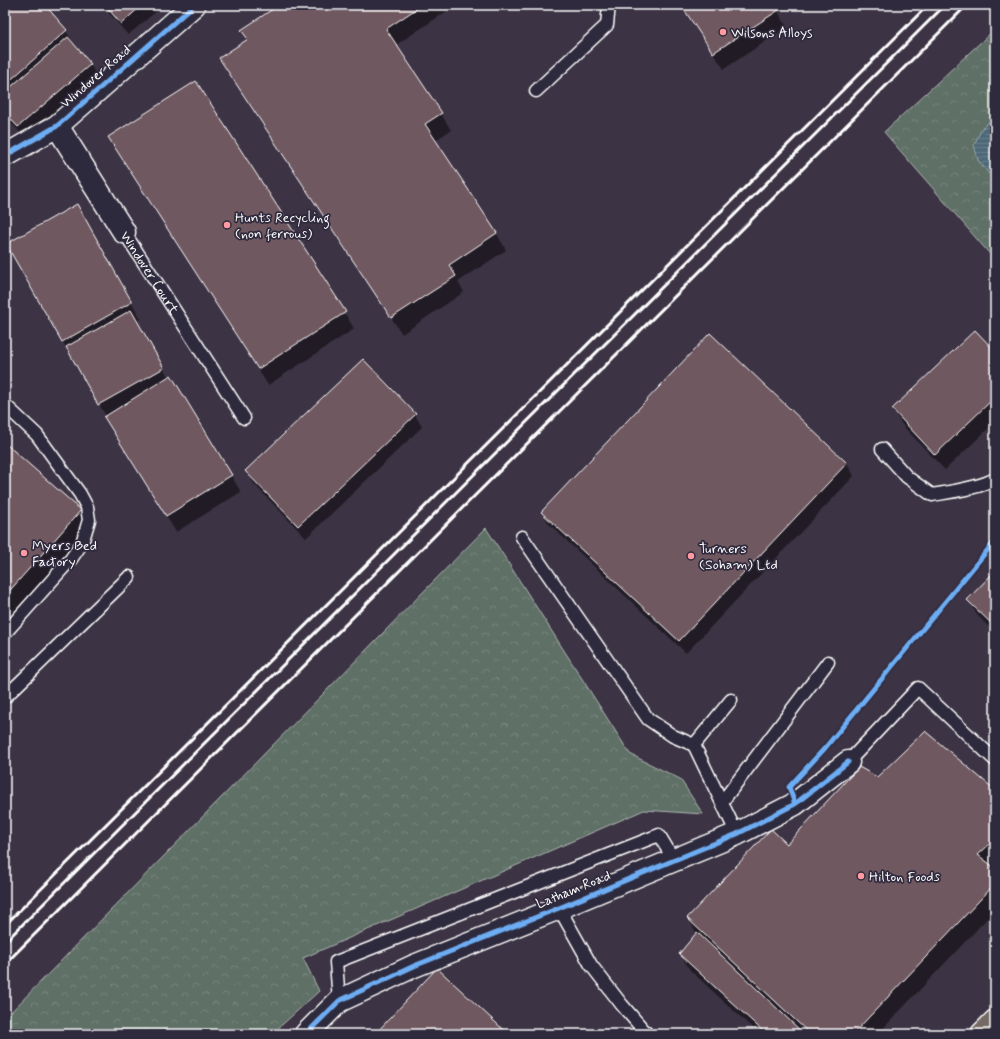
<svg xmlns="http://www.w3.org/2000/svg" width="1000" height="1039" viewBox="0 0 1000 1039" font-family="Mynerve,sans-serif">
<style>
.forest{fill:url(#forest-crowns);stroke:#afb7b2}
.water{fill:url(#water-rules);stroke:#95a4ad}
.shadow{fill:#0007}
.building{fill:#705960;stroke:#fff}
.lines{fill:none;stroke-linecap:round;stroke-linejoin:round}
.service-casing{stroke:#fff;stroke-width:15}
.minor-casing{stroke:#fff;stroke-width:25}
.trunk-casing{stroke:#fff;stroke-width:25}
.service{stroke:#2f2a3d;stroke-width:12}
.minor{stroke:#2f2a3d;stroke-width:22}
.trunk{stroke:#756964;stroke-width:22}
.rail{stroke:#fff;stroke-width:3}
.cycleway-casing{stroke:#2f2a3d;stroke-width:8}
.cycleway{stroke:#6dadf4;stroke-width:5}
.poi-dot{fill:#ff9aa2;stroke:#2f2a3d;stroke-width:1.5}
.labels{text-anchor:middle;stroke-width:3.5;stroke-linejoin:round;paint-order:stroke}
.poi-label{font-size:14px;fill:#fff;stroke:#2f2a3d;text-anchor:start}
.street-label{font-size:14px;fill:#fff;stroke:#2f2a3d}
</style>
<defs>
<pattern id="forest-crowns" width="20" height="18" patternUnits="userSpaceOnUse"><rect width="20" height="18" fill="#5f6f66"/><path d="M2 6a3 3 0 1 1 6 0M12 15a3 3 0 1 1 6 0" fill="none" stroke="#77857d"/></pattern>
<pattern id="water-rules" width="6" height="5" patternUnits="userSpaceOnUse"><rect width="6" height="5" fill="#4e6777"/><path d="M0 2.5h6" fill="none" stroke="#697e8b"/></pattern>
</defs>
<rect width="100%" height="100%" fill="#3c3344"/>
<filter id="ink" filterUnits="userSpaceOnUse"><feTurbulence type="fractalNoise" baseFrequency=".025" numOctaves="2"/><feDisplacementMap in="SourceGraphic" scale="8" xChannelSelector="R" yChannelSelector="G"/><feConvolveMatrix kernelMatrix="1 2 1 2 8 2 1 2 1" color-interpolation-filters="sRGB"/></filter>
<g filter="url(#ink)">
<!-- forest -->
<path class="forest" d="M995,29V117L982,128L978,160L995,181V260L884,132Z
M486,528L630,754L680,779L703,814L644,810L303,958L319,991L272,1034H5V1018Z"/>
<!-- water -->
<path class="water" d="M995,117V181L978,160L974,145L982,128Z"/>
<!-- shadow -->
<path class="shadow" d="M5,5H43L66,31L76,47L90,64L97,77L26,139L5,116Z
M102,5H164L128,35Z
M281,5H456L396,45L441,114L451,130L434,141L497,234L506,250L458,282L464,292L402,334L230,75L220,59L249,40L243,30Z
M681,5H781L776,8L787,27L724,69Z
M109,137L345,313L354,329L268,385L119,154Z
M77,206L141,319L136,322L169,378L171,377L241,492L176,532L115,433L106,416L63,342Z
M710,335L847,463L854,476L686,653L549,524L542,512Z
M995,352V422L945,470L903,426L893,410Z
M415,415L422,427L306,538L254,484L247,471Z
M5,444L81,511L90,527L5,623Z
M995,572V633L978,616L968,600Z
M877,778L995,791V864L992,867L995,869V910L878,1034H759L690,970L680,954L697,934L688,918Z"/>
<!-- building -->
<path class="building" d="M5,5H45L67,30L5,85Z
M105,5H142L121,24Z
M279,5H422L386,29L442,113L425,124L497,233L449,265L456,276L391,318L219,58L248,39L241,30Z
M681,5H775L779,10L713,53Z
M68,37L91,64L18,127L5,113V92Z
M196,81L346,312L258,369L108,137Z
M77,204L132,302L62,342L6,244Z
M131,310L164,368L98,405L66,347Z
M975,330L995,351V397L935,455L892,409Z
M710,333L847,463L679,641L541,512Z
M363,359L416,414L298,526L245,471Z
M171,375L232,475L166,516L104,417Z
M5,443L81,510L5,596Z
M995,571V627L967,600Z
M925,731L995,790V839L978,855L995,868V884L853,1034H810L687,918L771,829L787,844L859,767L877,777Z
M697,932L804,1034H766L679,954Z
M437,968L508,1034H375Z"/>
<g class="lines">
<defs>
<g id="service">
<path d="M536,91L607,25L609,5"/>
<path id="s1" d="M124,232L244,418"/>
<path d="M5,405L37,435L80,494L87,507L89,520L82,543L71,559L5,633"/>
<path d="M882,449L907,477L932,495C950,492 980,488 995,479"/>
<path d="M522,537L648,719L673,736L694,745"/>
<path d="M5,697L129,577"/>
<path d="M731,700L694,745L737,834"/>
<path d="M848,762L918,688L995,760"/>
<path d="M722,802L828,662"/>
<path d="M559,908L591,965L622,1005L647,1034"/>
<path d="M339,1001L336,962L659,835L674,860"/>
</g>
<path id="minor" d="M57,126L124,232
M5,154L10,153L57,126L194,5
M306,1034L339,1001L414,966L559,908L737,834L795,804L848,762"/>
<path id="trunk" d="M982,1034L995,1021"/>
</defs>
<!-- service casing -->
<use href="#service" class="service-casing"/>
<!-- minor casing -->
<use href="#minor" class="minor-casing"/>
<!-- trunk casing -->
<use href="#trunk" class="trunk-casing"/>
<!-- service -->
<use href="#service" class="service"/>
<!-- minor -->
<use href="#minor" class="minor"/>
<!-- trunk -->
<use href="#trunk" class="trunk"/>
<!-- rail -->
<path class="rail" d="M5,925L928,5
M5,942L945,5
M5,964L967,5"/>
<defs>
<path id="cycleway" d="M5,154L10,153L57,126L194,5
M795,804L789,787L825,748L995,541
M306,1034L339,1001L414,966L559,908L737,834L795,804L848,762"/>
</defs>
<!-- cycleway casing -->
<use href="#cycleway" class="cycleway-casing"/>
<!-- cycleway -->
<use href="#cycleway" class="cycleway"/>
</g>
</g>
<!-- markers -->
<g class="poi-dot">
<circle cx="723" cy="32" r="4"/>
<circle cx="227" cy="225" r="4"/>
<circle cx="24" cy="553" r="4"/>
<circle cx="691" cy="556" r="4"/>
<circle cx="861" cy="876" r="4"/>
</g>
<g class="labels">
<!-- poi labels -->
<g class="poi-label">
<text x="731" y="37">Wilsons Alloys</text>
<text x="235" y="222">Hunts Recycling<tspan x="235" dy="16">(non ferrous)</tspan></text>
<text x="32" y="550">Myers Bed<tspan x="32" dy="16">Factory</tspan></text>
<text x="699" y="553">Turners<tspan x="699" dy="16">(Soham) Ltd</tspan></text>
<text x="869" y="881">Hilton Foods</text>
</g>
<!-- street labels -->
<g class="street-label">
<text transform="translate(95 76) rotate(-41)" y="5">Windover Road</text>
<text dy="5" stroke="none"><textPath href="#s1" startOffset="48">Windover Court</textPath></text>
<text transform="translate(573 889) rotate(-22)" y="5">Latham Road</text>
</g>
</g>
<!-- margin -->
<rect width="1000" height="1039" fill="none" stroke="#2f2a3d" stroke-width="20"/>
<rect x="10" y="10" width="980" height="1019" fill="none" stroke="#fff" stroke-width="1.5" filter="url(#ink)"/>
</svg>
